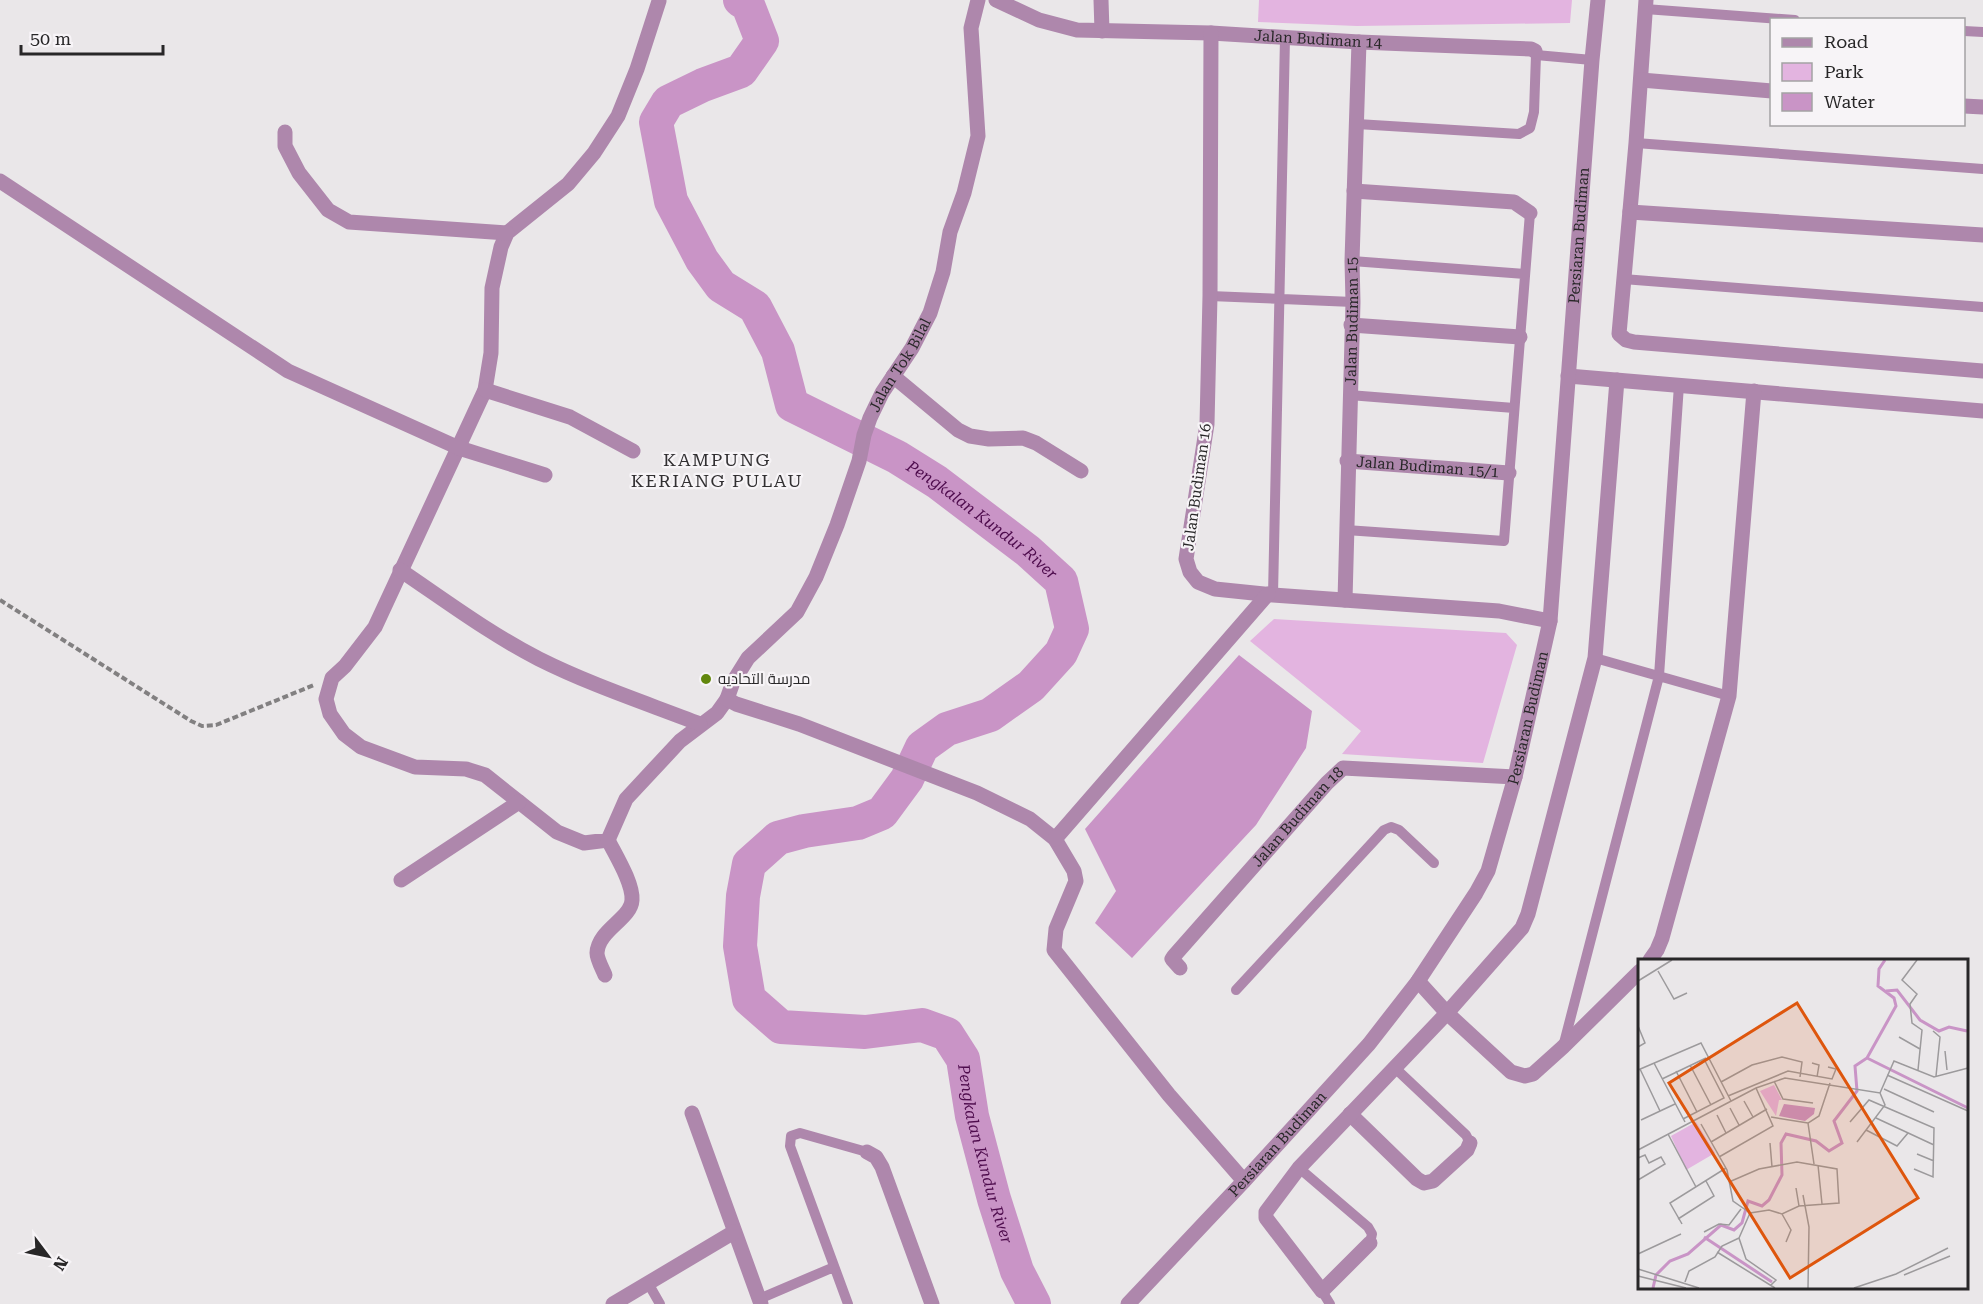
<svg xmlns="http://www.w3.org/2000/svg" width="1983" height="1304" viewBox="0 0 1983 1304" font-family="'Roboto Serif',Cairo,serif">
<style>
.green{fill:#e3b4e0}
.water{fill:#c994c6}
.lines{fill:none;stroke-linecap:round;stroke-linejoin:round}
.river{stroke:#c994c6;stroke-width:34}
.path{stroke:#828081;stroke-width:4;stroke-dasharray:6 3;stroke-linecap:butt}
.lane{stroke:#ae87ac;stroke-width:10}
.street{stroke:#ae87ac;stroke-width:15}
.poi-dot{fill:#62870d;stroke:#f7f4f7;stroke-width:2}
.labels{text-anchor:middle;stroke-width:4.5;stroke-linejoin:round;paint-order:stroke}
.street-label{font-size:15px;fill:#282728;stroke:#f7f4f7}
.poi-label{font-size:15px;fill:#282728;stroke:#f7f4f7;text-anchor:start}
.water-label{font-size:16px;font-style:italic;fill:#4e0c4d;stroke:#f7f4f7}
.quarter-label{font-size:18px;letter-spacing:1.5px;fill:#323032;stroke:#f7f4f7}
.inset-river{fill:none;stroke:#c994c6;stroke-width:3}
.inset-road{fill:none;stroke:#9c9a9c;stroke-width:1.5}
.view{fill:#de560d;fill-opacity:0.15;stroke:#de560d;stroke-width:3}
.inset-edge{fill:none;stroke:#282728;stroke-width:3}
</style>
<rect width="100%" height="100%" fill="#eae7e9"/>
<!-- green -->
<path class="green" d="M1259,0H1572L1570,23L1357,26L1258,22Z
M1274,619L1506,633L1517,645L1483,763L1342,754L1361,731L1250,641Z"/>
<!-- water -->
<path class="water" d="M1239,655L1312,711L1306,748L1256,825L1132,958L1095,923L1116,891L1085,829Z"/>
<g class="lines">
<!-- river -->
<path class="river" id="s1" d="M740,0L748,5L762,41L741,71L703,85L668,102L656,122L671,201L702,260L721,286L755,307L778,351L792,405L897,457L937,482L1028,551L1061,581L1072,629L1061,653L1031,686L990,715L947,729L922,747L907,779L882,813L858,823L804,831L778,838L749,864L743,896L740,946L749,999L781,1027L865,1032L922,1025L947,1034L963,1059L972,1116L994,1199L1017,1271L1034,1304"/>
<!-- path -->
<path class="path" d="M0,600L191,721L202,726L216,725L314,685"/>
<!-- lane -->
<path class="lane" d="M1645,9L1795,20
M1964,31L1983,32
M1536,55L1592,60
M1357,124L1519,134L1530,128L1534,112L1536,55L1535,51
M1636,143L1983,169
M1352,261L1525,274
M1623,279L1983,307
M1210,296L1353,302
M1349,395L1514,408
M1346,530L1504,541L1530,213
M1273,595L1285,38
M1595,658L1729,696
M1236,990L1384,830L1391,827L1399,830L1434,863
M1563,1047L1659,676L1679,385
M1395,1068L1466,1135L1470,1143
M1299,1168L1368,1227L1372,1234L1370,1243
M648,1283L660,1304
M1322,1291L1330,1304
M759,1299L834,1267
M848,1304L790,1146L791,1136L800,1133L867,1152"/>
<!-- street -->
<g class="street">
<path id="s2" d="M996,0L1039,20L1077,30L1211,33L1359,42L1531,49L1535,51"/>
<path d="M1101,0L1102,31"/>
<path d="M1646,0L1636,143L1619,334L1626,340L1634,342L1983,371"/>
<path id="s3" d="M659,1L637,69L618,116L594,153L568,184L507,233L501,247L492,288L491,353L485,390L375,627L345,666L332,678L326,699L330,714L344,734L361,747L415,767L466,769L485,775L557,832L584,843L608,840L626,799L680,741L717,713L727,699L733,682L748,658L797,612L816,577L837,525L859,461L864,435L870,418L882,393L912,348L930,313L943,272L950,232L964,193L978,136L971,28L978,0"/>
<path d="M1211,33L1210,296L1207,424L1186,559L1190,572L1198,582L1215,589L1273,595L1499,611L1550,621"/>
<path d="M1641,80L1772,91"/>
<path d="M1964,106L1983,107"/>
<path d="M285,132V146L299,173L328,210L349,222L507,233"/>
<path d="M0,181L288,371L459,448L545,475"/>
<path d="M1354,191L1514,202L1530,213"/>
<path d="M1630,212L1983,235"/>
<path d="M1351,325L1520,337"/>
<path d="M893,376L958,430L970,436L989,439L1023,438L1036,443L1081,471"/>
<path d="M1568,376L1983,411"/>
<path d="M485,390L570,417L633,451"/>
<path id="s4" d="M1347,461L1509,473"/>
<path d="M400,570C446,601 490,634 539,659C591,685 646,703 700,724"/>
<path id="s5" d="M1345,600L1353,302L1352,261L1359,42"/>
<path d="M727,699L736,704L799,724L977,793L1030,819L1055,839L1074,871L1076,881L1056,929L1054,950L1169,1095L1244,1181"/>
<path d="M1055,839L1268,594"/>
<path d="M401,880L519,802"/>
<path d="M1650,960L1657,950L1662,938L1729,696L1754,391"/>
<path id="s6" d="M1180,968L1172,959L1174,956L1327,783L1343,768L1515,777"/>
<path d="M605,975C602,968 597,959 597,953C598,930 631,919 632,900C633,883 616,856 608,840"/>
<path d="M1418,981L1447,1013L1511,1072L1525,1076L1533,1074L1563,1047L1640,971"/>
<path d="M692,1113L761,1304"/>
<path d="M1350,1114L1417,1179L1424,1183L1433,1181L1467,1150L1470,1143"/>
<path d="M867,1152L876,1157L882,1167L932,1304"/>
<path d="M1370,1243L1322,1291L1266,1218V1212L1299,1168L1447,1013L1522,928L1528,914L1595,658L1617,380"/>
<path d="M613,1304L734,1232"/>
<path id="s7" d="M1128,1304L1244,1181L1369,1044L1418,981L1476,893L1488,871L1515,777L1550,621L1592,60L1598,0"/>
</g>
</g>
<!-- markers -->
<circle class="poi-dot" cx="706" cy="679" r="6"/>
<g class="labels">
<!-- street labels -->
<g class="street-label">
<text dy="5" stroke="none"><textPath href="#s2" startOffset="328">Jalan Budiman 14</textPath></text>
<text dy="5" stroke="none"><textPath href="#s7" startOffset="1209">Persiaran Budiman</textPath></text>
<text dy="5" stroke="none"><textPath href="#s5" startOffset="279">Jalan Budiman 15</textPath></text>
<text dy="5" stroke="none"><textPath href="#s3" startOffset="1700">Jalan Tok Bilal</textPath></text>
<text dy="5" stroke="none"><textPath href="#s4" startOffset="81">Jalan Budiman 15/1</textPath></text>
<text transform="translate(1197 487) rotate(-82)" y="5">Jalan Budiman 16</text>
<text dy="5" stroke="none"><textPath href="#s7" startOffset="723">Persiaran Budiman</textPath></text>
<text dy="5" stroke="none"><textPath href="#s6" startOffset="202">Jalan Budiman 18</textPath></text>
<text dy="5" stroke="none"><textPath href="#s7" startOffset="219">Persiaran Budiman</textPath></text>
</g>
<!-- poi labels -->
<g class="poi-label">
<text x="718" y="684">مدرسة التحاديه</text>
</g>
<!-- water labels -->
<g class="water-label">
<text dy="6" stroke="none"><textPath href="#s1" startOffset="735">Pengkalan Kundur River</textPath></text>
<text dy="6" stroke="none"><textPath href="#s1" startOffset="1780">Pengkalan Kundur River</textPath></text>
</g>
<!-- quarter labels -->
<g class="quarter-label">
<text x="717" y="466">KAMPUNG<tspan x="717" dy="21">KERIANG PULAU</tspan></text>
</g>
</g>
<!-- overview -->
<g transform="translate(1638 959)">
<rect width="330" height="330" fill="#eae7e9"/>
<path d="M136,126L144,141H141L138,157L122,132ZM58,163L77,194L48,211L33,177Z" fill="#e3b4e0"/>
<path d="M146,145L177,149L176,155L167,162L141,157Z" fill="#c994c6"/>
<path class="inset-river" d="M248,32L259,31L282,61L301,72L311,68L329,72M229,99L330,149M66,278L134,323M15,329L18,316L32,302L50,295L83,266L96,271L104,264L110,242L124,247L131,241L144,216L143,184L148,175L178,182L191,192L204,184L196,162L219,132L217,107L229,99L258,47L256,39L240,27L241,10L247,1"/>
<path class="inset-road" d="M279,1L264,21L279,35L272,45L274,64L284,71L280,111M20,12L36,40L49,34M0,22L34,1M0,67L7,84L0,88M295,72L302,78L298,117M261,78L282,90M307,92L309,111M16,104L47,163M174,104L181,106L179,118M52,106L73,146M2,110L22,152M0,111L63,84L93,142M38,112L59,153M249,116L330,152M24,120L68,99M136,122L145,140L175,144M83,123L114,106L144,98L164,103L162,118M246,130L296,153M90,137L150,112L194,120L198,110L190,108M106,142L115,158M92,149L101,166M79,156L88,174M133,158L170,164M238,159L296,186M45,160L86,139L66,100M3,161L37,145M212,163L231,141L296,169L295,218L276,210M63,165L89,211L95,242L112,254L101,279L108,300L138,321L133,326M228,171L259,187L270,174M30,175L58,228M73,183L129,150M219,183L247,146L242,134M132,184L134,208M0,191L118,129L147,119L242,134L256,102L296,118L330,109M279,195L296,202M81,198L135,167L118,129M0,199L7,196L11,204L23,198L27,205L0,221M176,205L170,164L181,157L192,124M180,206L184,245M91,223L121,210L159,203L199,210L201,244L161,247L144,255L131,251L112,254M158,229L161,247M165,236L171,268L170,329M144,255L153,271L148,283M40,260L76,237L68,222M44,265L32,244L88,209M66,273L81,265L91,266L103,250M79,293L137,329M0,295L43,275M0,310L61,329M266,316L312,297M0,317L48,329M47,323L51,312L77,298L84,287L101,279M216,329L258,315L310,289"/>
<path class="view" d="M159,44L280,239L152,319L31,124Z"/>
<rect width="330" height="330" class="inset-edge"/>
</g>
<!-- legend -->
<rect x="1770" y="18" width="195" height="108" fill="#f7f4f7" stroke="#a4a2a4" stroke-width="1.5"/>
<rect x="1782" y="38" width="30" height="9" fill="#ae87ac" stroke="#a4a2a4" stroke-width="1.5"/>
<text x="1824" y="48" font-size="18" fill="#282728">Road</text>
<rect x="1782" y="63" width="30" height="18" fill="#e3b4e0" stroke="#a4a2a4" stroke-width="1.5"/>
<text x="1824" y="78" font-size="18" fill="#282728">Park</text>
<rect x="1782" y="93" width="30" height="18" fill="#c994c6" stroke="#a4a2a4" stroke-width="1.5"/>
<text x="1824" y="108" font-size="18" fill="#282728">Water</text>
<!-- north arrow -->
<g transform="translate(48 1256) rotate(122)" stroke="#f7f4f7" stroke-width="4.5" paint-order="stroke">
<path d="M0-4.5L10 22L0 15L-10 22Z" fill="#282728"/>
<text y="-9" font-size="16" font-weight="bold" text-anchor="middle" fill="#282728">N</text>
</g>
<!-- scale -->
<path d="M21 45v9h142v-9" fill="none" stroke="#282728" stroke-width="3"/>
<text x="30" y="45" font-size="18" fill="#282728" stroke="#f7f4f7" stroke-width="4.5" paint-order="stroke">50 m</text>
</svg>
